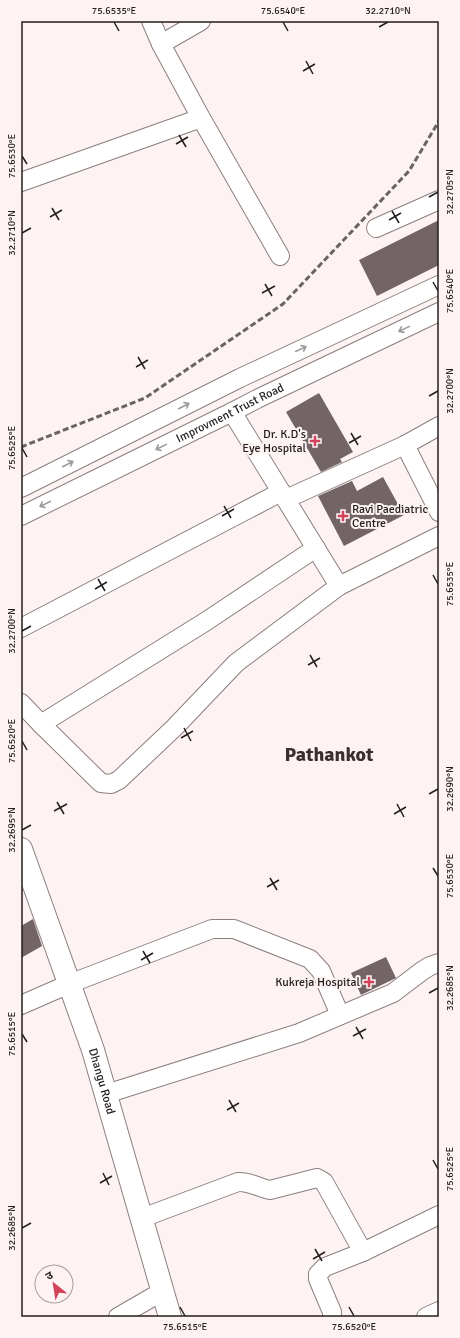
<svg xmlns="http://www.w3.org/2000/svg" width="460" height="1338" viewBox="0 0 460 1338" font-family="Signika,'Noto Sans Devanagari',sans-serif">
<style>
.building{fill:#736565}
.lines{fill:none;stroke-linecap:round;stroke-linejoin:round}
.minor-casing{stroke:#8d7e7f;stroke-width:20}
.tertiary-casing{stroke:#8d7e7f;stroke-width:24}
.minor{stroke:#fff;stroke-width:18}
.tertiary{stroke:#fff;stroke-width:22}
.rail{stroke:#6a6363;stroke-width:3;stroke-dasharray:6 3;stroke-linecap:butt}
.oneway{stroke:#9c9a9a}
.ticks{fill:none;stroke:#241e1e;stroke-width:1.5}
.poi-dot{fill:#d3425b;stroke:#fdf3f3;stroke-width:1.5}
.labels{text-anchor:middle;stroke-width:4;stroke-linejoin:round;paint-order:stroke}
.street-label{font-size:12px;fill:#241e1e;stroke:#fdf3f3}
.poi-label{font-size:12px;fill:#241e1e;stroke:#fdf3f3;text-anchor:end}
.town-label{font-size:20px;font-weight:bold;fill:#3b2e2f;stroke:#fdf3f3}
.neatline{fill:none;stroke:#241e1e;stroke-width:1.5}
.ticks-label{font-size:10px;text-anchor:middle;fill:#241e1e}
</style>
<rect width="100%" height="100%" fill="#fdf3f3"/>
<!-- building -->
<path class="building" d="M439,220V265L377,296L359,260Z
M319,393L353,452L340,459L342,462L321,472L286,412Z
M383,477L404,515L344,546L318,496L352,481L357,491Z
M33,919L42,946L21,958V926Z
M386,957L396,978L361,995L351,973Z"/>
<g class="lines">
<defs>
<g id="minor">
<path d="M151,21L161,44"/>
<path d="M201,21L161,44L201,118L280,256"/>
<path d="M21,182L201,118"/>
<path d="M376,228L439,200"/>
<path d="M232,412L339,586"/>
<path d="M405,445L439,512"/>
<path d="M21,488L240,378L439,285"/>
<path d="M286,499L405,445L439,426"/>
<path id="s1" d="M21,516L232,412L257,399L439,312"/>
<path d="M21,628L281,492"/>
<path d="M21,703L41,724L101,783L111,784L119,780L175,727L236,663L339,586L439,536"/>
<path d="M41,724L205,622L316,548"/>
<path d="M21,1005L69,984L212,929H234L310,959L321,971L340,1015"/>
<path d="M106,1094L299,1033L393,993L422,971L430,966L439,963"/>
<path d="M142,1218L238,1182C249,1181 259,1188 270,1190L317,1178L324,1182L363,1252"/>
<path d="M118,1317L163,1291"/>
<path d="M332,1317V1312L318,1279V1274L325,1267L363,1252L439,1215"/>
<path d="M426,1317L439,1311"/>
</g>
<g id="tertiary">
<path id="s2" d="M21,849L93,1050L170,1317"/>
</g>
</defs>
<!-- minor casing -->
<use href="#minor" class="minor-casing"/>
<!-- tertiary casing -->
<use href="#tertiary" class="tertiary-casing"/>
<!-- minor -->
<use href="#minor" class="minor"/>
<!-- tertiary -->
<use href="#tertiary" class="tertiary"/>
<!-- rail -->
<path class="rail" d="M21,447L145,398L283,304L409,171L439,121"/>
</g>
<!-- one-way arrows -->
<defs><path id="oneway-shaft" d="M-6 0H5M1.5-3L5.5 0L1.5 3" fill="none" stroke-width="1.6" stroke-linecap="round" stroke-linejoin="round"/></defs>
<g class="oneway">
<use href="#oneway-shaft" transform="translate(404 329) rotate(154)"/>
<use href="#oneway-shaft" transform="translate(301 349) rotate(-25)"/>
<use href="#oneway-shaft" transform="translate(184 406) rotate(-27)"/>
<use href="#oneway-shaft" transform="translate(161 447) rotate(154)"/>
<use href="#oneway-shaft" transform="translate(68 464) rotate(-27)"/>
<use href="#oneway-shaft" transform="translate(45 504) rotate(154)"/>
</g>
<!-- ticks -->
<path class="ticks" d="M114,22L119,31M283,22L288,31M379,27L388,22M306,61L313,74M303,71L315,64M179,135L186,147M176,144L188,137M22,156L27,164M429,197L438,192M52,208L59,220M392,211L399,223M50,217L62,210M389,220L401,213M22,233L31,228M433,282L438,291M265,284L272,296M262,293L275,286M138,357L145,369M136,367L148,360M429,396L438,391M351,433L358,445M349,443L361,436M22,448L27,457M224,506L231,518M222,516L234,509M433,575L438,584M98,579L105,591M95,589L107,582M22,631L31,626M310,655L317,667M308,665L320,658M184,728L191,741M181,738L193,731M22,741L27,750M429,794L438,789M57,802L64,814M397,804L404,817M54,811L67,804M394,814L406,807M22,830L31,825M433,868L438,876M270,878L277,890M267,887L279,880M143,951L150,963M141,960L153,953M429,993L438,988M356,1027L363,1039M22,1034L27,1042M353,1036L366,1029M229,1100L236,1112M227,1110L239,1103M433,1160L438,1169M103,1173L109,1185M100,1183L112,1176M22,1228L31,1223M315,1249L322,1261M313,1259L325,1252M180,1307L185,1316M349,1307L354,1316"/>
<!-- markers -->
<g class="poi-dot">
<path d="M313 435h4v4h4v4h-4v4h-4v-4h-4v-4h4z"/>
<path d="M341 510h4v4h4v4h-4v4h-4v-4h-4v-4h4z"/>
<path d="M367 976h4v4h4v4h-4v4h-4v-4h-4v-4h4z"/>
</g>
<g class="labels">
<!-- street labels -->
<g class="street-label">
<text dy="4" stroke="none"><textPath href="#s1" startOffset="233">Improvment Trust Road</textPath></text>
<text dy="4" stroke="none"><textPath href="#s2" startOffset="246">Dhangu Road</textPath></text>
</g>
<!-- poi labels -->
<g class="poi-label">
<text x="306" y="438">Dr. K.D's<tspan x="306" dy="14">Eye Hospital</tspan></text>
<text x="352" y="513" text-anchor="start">Ravi Paediatric<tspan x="352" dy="14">Centre</tspan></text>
<text x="360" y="986">Kukreja Hospital</text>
</g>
<!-- town labels -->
<g class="town-label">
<text x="329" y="761">Pathankot</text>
</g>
</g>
<!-- border -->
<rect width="460" height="1338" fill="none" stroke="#fdf3f3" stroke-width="44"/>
<!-- north arrow -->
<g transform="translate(54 1284) rotate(330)"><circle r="19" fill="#fdf3f3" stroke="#a69e9e"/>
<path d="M0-3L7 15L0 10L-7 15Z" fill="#d3425b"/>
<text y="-6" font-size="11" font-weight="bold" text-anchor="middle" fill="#241e1e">उ</text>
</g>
<rect x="22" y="22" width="416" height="1294" class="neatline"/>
<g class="ticks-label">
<text x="114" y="14">75.6535°E</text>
<text x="283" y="14">75.6540°E</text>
<text x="388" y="14">32.2710°N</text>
<text transform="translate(11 156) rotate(-90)" y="4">75.6530°E</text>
<text transform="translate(449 192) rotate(-90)" y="4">32.2705°N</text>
<text transform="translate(11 233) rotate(-90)" y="4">32.2710°N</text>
<text transform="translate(449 291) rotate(-90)" y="4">75.6540°E</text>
<text transform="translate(449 391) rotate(-90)" y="4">32.2700°N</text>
<text transform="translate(11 448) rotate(-90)" y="4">75.6525°E</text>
<text transform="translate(449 584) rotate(-90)" y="4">75.6535°E</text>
<text transform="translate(11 631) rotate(-90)" y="4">32.2700°N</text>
<text transform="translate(11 741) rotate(-90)" y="4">75.6520°E</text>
<text transform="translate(449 789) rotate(-90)" y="4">32.2690°N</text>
<text transform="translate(11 830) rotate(-90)" y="4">32.2695°N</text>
<text transform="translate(449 876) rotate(-90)" y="4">75.6530°E</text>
<text transform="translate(449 988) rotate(-90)" y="4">32.2685°N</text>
<text transform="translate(11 1034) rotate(-90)" y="4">75.6515°E</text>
<text transform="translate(449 1169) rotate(-90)" y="4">75.6525°E</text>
<text transform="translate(11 1228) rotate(-90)" y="4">32.2685°N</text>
<text x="185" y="1330">75.6515°E</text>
<text x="354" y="1330">75.6520°E</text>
</g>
</svg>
